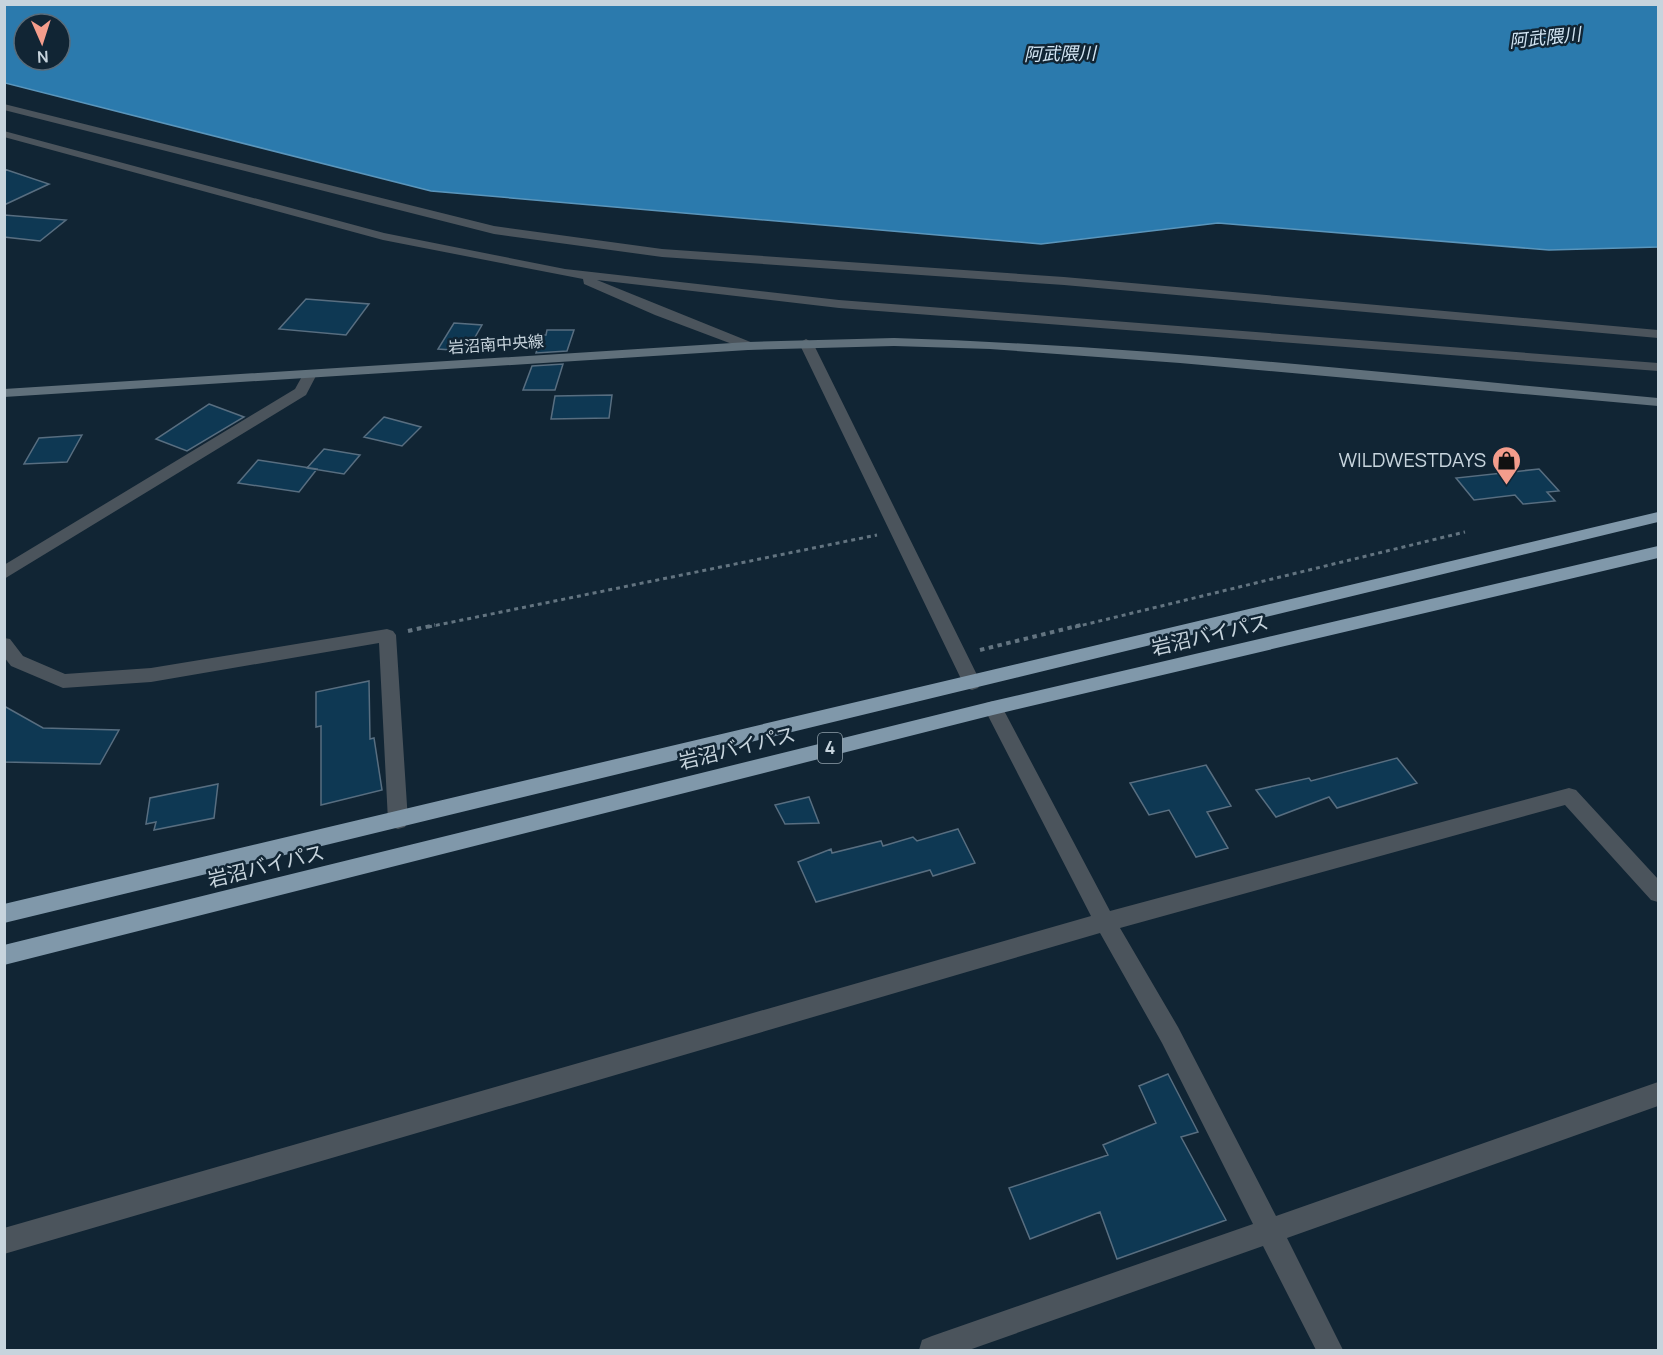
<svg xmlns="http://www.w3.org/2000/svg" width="1663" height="1355" viewBox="0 0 1663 1355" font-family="Manrope,'Noto Sans JP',sans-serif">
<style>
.water{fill:#2b7aad;stroke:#5a95bb;stroke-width:1.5;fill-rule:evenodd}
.building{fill:#0e3853;stroke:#586e80;stroke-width:1.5}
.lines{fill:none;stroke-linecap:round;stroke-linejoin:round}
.path-far1{stroke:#637480;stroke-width:3;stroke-dasharray:4 4;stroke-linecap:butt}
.path{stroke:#637480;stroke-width:4;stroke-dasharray:4.5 4.5;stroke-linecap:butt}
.street{fill:#4b545c;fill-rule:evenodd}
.secondary{fill:#60707b;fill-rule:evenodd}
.highway{fill:#8098aa;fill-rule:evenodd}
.labels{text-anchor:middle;stroke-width:5;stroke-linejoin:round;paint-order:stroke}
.far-street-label{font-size:16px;fill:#c7d4dd;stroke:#112534}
.far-water-label{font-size:18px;font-style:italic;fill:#d2e5f3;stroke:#112534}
.shield{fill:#112534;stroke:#90a0aa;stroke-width:1.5}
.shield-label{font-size:18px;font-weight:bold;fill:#c7d4dd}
.poi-label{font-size:20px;fill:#c7d4dd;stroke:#112534;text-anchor:end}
.street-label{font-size:20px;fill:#c7d4dd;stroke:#112534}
</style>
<rect width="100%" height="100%" fill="#112534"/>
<!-- water -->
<path class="water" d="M4,5H1658V247L1549,250L1218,223L1041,244L431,191L5,83ZM24,24H60V60H24Z"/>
<!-- building -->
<path class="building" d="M4,169L49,184L4,205Z
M4,215L66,220L40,241L4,237Z
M306,299L369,304L346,335L279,329Z
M454,323L482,325L467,351L438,349Z
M547,330H574L567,351L536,353L542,335H546Z
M563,364L555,390H523L532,366Z
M612,395L609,418L551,419L555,396Z
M209,404L244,417L187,451L156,439Z
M384,417L421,427L402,446L364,437Z
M82,435L67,462L24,464L39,438Z
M324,449L360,455L344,474L307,468Z
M258,460L317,469L299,492L238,483Z
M1539,469L1559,491L1547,492L1555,501L1523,504L1515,495L1474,500L1456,478Z
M369,681L370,739L374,738L382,790L321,805V726L316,727V692Z
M4,706L43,728L119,730L100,764L4,762Z
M1397,758L1417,783L1337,808L1329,797L1276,817L1256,790L1309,778L1311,781Z
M1206,765L1231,806L1207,812L1228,848L1196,857L1169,810L1149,815L1130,783Z
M218,784L214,818L154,830L156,822L146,824L150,798Z
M809,797L819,823L785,824L775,805Z
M958,829L975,863L933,876L930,870L816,902L798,862L831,849L832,853L881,841L883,846L913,837L917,841Z
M1168,1074L1198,1132L1181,1137L1226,1220L1117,1259L1100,1212L1030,1239L1009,1188L1108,1155L1103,1145L1156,1123L1139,1086Z"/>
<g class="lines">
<!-- path-far1 -->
<path class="path-far1" d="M428,627L877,535
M1075,627L1465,532"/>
<!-- path -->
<path class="path" d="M408,631L435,625
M980,650L1081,625"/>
<!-- street -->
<path class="street" d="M4,104L494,226L662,249L1064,277L1658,330V338L1064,285L662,257L494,234L4,110Z
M4,131L384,233L565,269L839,300L1658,363V371L839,308L597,280L753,343L755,346L753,349L748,350L655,315L584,284L583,279L383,240L4,137Z
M806,339L813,343L981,683L978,688L972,690L966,688L963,683L799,343Z
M310,370L317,374L306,395L4,579V565L295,389L305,371Z
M387,629L393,631L396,635L408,821L405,827L398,829L391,827L388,821L379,643L151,682L63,688L11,666L4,657V638L10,639L23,656L65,674L151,668Z
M993,701L1000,703L1110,911L1569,788L1576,790L1658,879V902L1651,900L1565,805L1120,928L1178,1027L1276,1216L1658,1082V1106L1287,1238L1343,1350H1316L1263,1246L969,1350H919L922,1340L932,1336L1253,1224L1162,1043L1100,933L4,1254V1228L1091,916L984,708L986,703Z"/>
<!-- secondary -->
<path class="secondary" d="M894,338C1149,346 1404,375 1658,398V406L1180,363L990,349L894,346L748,350L4,397V389L748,342Z"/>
<!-- highway -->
<path class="highway" d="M1658,512V522L4,923V904Z
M1658,546V558L993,715L4,965V945L993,701Z"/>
</g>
<!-- icons -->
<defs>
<symbol id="shop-pin" viewBox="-11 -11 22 30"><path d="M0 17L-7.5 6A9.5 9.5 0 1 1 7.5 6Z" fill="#f49d8c" stroke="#112534"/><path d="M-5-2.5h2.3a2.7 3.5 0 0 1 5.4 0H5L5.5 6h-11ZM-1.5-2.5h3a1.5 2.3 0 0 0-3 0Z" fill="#111"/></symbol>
</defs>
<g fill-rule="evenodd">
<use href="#shop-pin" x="1490" y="444" width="33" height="45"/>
</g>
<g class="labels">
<!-- far-street labels -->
<g class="far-street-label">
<text transform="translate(496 344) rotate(-4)" y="6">岩沼南中央線</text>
</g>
<!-- far-water labels -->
<g class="far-water-label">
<text transform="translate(1545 38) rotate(-6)" y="6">阿武隈川</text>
<text transform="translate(1060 54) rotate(-1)" y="6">阿武隈川</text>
</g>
<!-- shield labels -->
<rect class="shield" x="818" y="733" width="24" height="30" rx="4.5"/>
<g class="shield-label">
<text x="830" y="754">4</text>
</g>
<!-- poi labels -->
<g class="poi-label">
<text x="1486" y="467">WILDWESTDAYS</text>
</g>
<!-- street labels -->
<g class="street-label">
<text transform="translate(1210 635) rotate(-13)" y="7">岩沼バイパス</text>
<text transform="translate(737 748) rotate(-14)" y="7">岩沼バイパス</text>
<text transform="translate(266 866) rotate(-14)" y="7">岩沼バイパス</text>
</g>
</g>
<!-- border -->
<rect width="1663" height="1355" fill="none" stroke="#c7d4dd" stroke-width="12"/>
<!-- north arrow -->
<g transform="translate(42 42) rotate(177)"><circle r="28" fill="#112534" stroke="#5a6b78" stroke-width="1.5"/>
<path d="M0-4.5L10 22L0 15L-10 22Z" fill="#f49d8c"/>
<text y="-9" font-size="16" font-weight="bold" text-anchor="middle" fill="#c7d4dd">N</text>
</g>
</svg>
